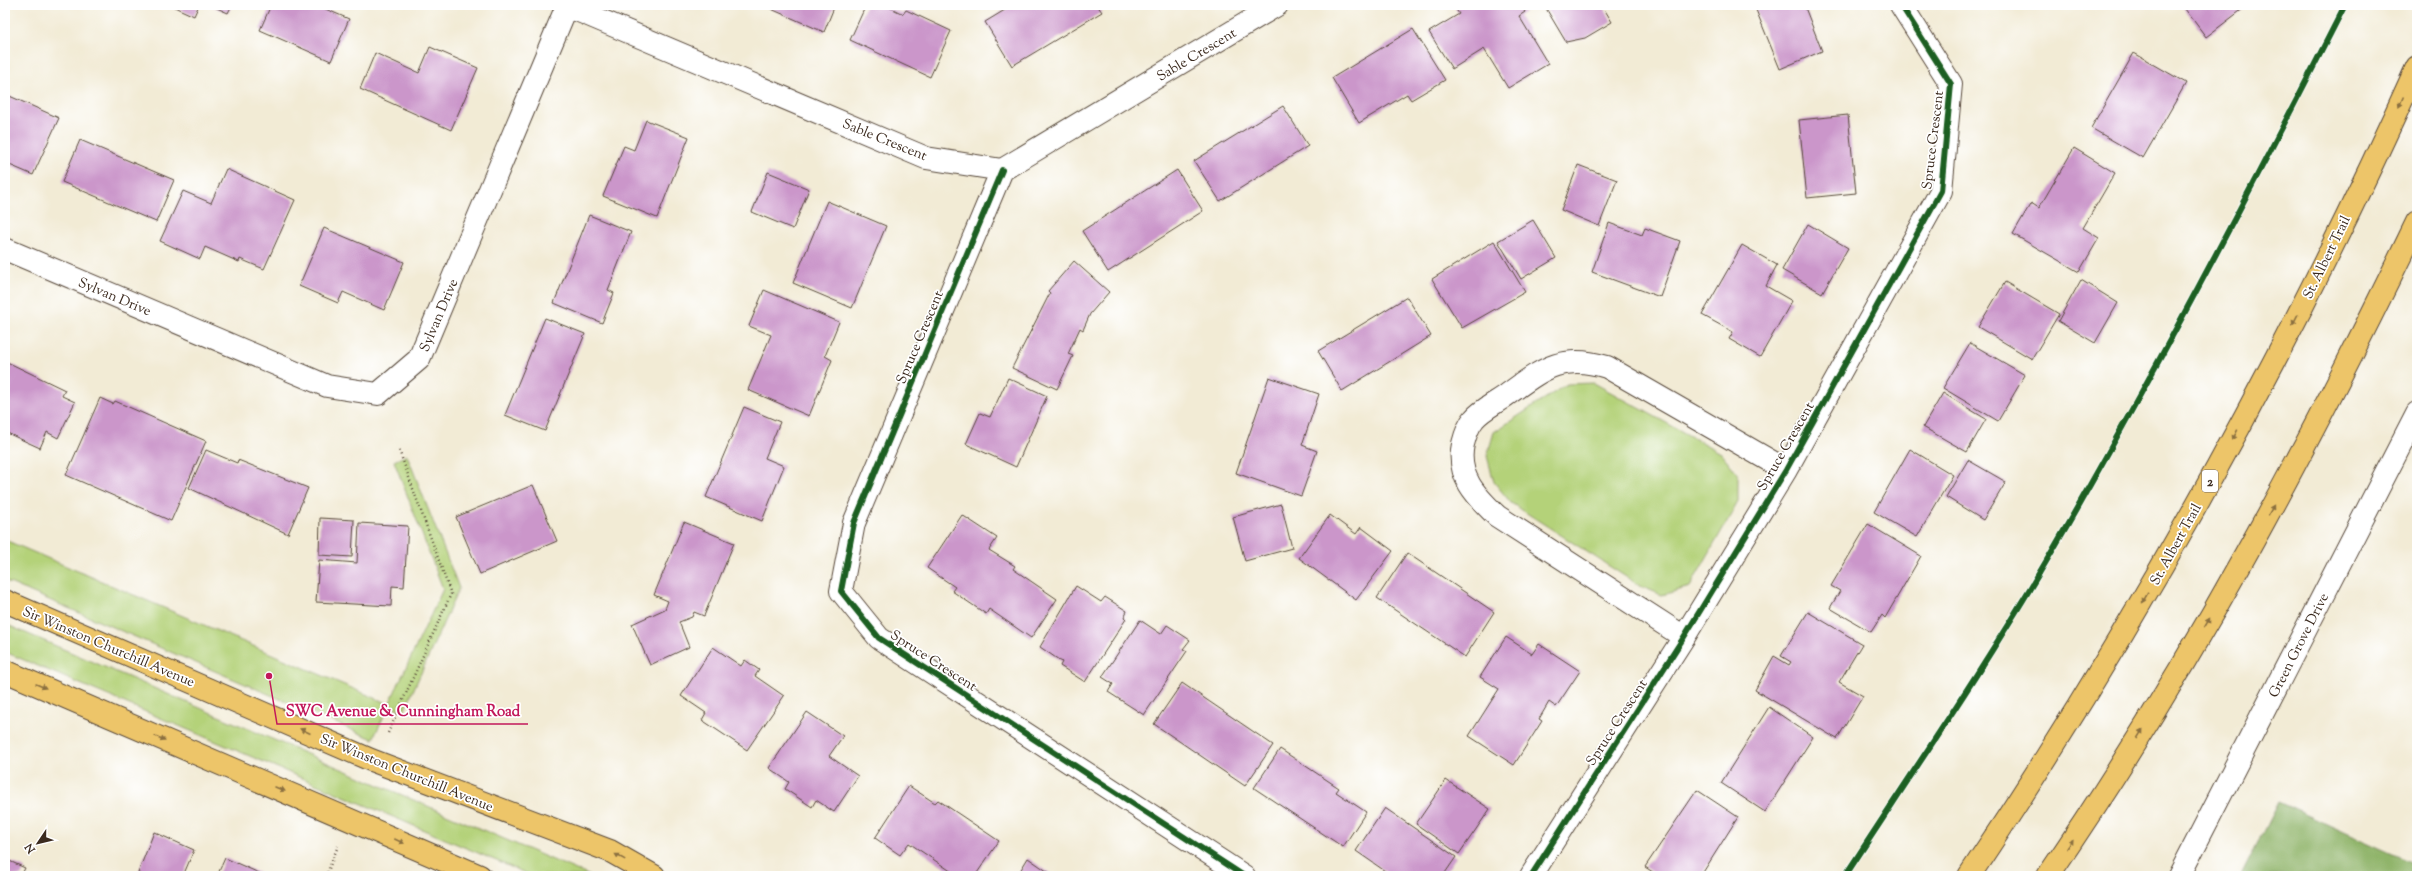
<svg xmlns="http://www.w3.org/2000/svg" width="2422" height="881" viewBox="0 0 2422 881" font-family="'Sorts Mill Goudy',serif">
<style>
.green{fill:#b4d279;stroke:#787e4c}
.forest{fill:#8fb469;stroke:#656f44}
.building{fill:#cb96ca}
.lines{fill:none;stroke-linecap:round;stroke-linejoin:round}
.minor-casing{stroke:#564739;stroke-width:24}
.major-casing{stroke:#564739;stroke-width:24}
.path{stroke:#564739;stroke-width:2.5;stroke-dasharray:1 3;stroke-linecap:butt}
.minor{stroke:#fff;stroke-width:22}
.major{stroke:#edc569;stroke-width:22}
.cycleway-casing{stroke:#fff;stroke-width:8}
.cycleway{stroke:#1b5e20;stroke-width:6}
.oneway{fill:#8b7040}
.labels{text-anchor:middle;stroke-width:3.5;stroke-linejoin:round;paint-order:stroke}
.shield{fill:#fff;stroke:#766a62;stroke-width:1}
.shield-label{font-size:13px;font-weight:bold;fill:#3b2a1e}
.street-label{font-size:14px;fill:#3b2a1e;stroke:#fff}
.leader{fill:none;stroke:#c2185b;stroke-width:1.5}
.callout-dot{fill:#c2185b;stroke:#fff;stroke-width:1.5}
.callout-label{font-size:15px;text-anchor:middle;font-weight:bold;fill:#c2185b;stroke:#fff;stroke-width:3.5;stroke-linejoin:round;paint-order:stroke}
</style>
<rect width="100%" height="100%" fill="#fff"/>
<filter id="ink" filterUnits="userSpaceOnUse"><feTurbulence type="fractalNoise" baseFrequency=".025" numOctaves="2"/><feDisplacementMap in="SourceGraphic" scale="8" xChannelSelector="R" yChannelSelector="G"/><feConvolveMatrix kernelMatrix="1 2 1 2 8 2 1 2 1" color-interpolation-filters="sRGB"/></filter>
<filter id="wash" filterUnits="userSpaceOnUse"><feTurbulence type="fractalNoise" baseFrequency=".012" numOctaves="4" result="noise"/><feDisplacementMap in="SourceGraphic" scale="16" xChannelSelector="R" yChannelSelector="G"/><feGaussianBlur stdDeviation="0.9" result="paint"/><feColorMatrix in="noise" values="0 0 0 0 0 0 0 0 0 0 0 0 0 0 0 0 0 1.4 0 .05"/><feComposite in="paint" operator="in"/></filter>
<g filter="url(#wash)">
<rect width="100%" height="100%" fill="#f2ebd5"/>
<!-- green -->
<path class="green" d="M1594,383L1721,453L1738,474V502L1690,587L1662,595L1640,586L1511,503L1494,482L1487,456L1494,432L1567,384Z
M407,455L459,588L404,711L389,705L373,739L5,581V540L389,704L443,589L394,461Z
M5,624L590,876H532L5,652Z"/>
<!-- forest -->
<path class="forest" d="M2278,802L2417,865V876H2241Z"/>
<g id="blocks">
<!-- building -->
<path class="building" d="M170,5H199L194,16Z
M210,5H232L228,13Z
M271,5H316L349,19L331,61L260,30Z
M762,5H835L824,32Z
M866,5H885L903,14L906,10L951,31L930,77L850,40Z
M1013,5H1097L1102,12L1012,66L985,22Z
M1453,5H1521L1525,12L1519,16L1548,64L1508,88L1484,49L1452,69L1429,32L1459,14Z
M1544,5H1606L1603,7L1612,22L1585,38L1566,42Z
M1754,5H1804L1822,51L1780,69Z
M2182,5H2248L2206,37Z
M1413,29L1445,80L1411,100L1407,94L1359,123L1332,78Z
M430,47L478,68L451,130L360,89L375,53L419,73Z
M2134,53L2186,83L2143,158L2091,128Z
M5,94L59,118L33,175L5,163Z
M1283,106L1308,146L1220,201L1194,161Z
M1848,115L1856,193L1807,198L1799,120Z
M646,120L689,137L657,218L603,196L624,146L634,150Z
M80,140L174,180L156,222L62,182Z
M2074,148L2115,173L2083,228L2099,238L2079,272L2013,234L2031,203L2039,208Z
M1578,165L1617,180L1599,226L1561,210Z
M226,169L295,200L264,269L240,259L239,262L205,247L200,259L160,241L183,191L211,203Z
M1177,170L1203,211L1108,272L1082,231Z
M768,172L809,189L793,229L752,212Z
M827,201L886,226L852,308L793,283Z
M589,215L631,232L608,290L614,293L602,323L554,303Z
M1533,220L1556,258L1521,279L1498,241Z
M1609,223L1642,235L1645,228L1680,241L1660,297L1592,272Z
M1808,224L1848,248L1822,293L1782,270Z
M324,228L404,262L384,310L343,292L338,303L299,286Z
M1494,241L1525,292L1462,328L1432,279Z
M1742,245L1777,265L1766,286L1792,301L1760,357L1729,339L1733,332L1702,315Z
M1074,261L1109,292L1090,314L1083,330L1080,328L1068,354L1073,356L1057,389L1012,368L1050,293L1048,291Z
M2081,280L2118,303L2095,343L2058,321Z
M2005,282L2059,314L2032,359L1978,327Z
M764,290L839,322L825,356L832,360L809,416L748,390L771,335L749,326Z
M1407,297L1431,336L1342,391L1318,351Z
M545,318L585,334L545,431L505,415Z
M1970,343L2025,375L1998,421L1943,388Z
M5,361L65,390L62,396L75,402L58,438L47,432L40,448L5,432Z
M1269,377L1319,394L1302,445L1317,451L1301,496L1236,473Z
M1008,378L1047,396L1016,467L966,444L980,413L990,417Z
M1943,393L1986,419L1967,452L1923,427Z
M100,398L113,404L115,401L206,441L171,521L66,475Z
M744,407L780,422L765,458L784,466L762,521L706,497Z
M1910,449L1953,475L1917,537L1874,512Z
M206,450L237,463L238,460L308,488L288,534L189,488Z
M1968,460L2006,482L1983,520L1946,497Z
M533,485L557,541L480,574L456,517Z
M1281,504L1292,548L1245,561L1233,517Z
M962,515L997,538L989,550L1015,566L1013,569L1057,599L1031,638L989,609L986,614L952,591L955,587L927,568Z
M1330,515L1356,534L1361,527L1393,551L1356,600L1299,558Z
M320,518L354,520L352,557L319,555Z
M684,522L734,543L704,616L694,612L692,617L679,622L689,647L650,665L632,624L665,609L668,601L654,595Z
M359,523L408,526L404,587L392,586L391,606L316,602L319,560L357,563Z
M1868,524L1921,556L1885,618L1882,615L1871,632L1830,608L1840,591L1831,586Z
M1407,553L1494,612L1465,657L1377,598Z
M1076,586L1101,602L1105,597L1127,611L1124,617L1126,619L1085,682L1060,666L1062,662L1040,647Z
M1808,612L1862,644L1839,682L1863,696L1837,739L1755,690L1774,656L1789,665L1791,662L1781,656Z
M1140,620L1161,634L1167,625L1190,640L1183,649L1187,651L1144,715L1108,692L1113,684L1102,677Z
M1506,637L1532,654L1539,644L1580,671L1556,707L1549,702L1539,719L1542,721L1514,765L1469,736L1499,689L1480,677Z
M713,647L741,666L745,660L759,670L755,676L784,696L747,750L702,720L706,713L681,696Z
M1182,683L1273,745L1245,786L1154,724Z
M1769,707L1813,737L1765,812L1721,783Z
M807,712L843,736L829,756L858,776L834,812L816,800L812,807L785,789L789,782L769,768Z
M1280,749L1339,788L1336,792L1366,812L1343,847L1254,788Z
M1446,780L1490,809L1459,854L1416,824Z
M909,786L935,803L938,800L999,841L975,876H958L909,843L900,855L875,838Z
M1697,790L1738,817L1702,874L1705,876H1659L1645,867Z
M1385,808L1456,857L1443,876H1382L1385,871L1356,851Z
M154,832L194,850L183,876H144L138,873Z
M225,858L266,876H217Z
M1028,858L1054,876H1017Z
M5,859L25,868L21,876H5Z"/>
</g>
</g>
<g filter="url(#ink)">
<use href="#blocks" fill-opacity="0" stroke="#564739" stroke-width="1"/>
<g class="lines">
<defs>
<path id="minor" d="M565,5L926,158L1002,170L1277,5
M1002,170L854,523L841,591L879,638L1244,876
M5,249L327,386L378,394L419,359L567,6
M1684,637L1497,516C1476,496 1456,476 1463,444C1465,436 1468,426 1474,419C1482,409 1498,402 1508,394C1543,369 1562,353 1607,367L1786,470
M1531,876L1684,637L1786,470L1941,191L1951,84L1901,5
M2179,876L2417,413"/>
<path id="major" d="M5,601L371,760L610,851L654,876
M5,671L480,876
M1969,876C2141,620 2290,348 2417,67
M2048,876C2190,669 2308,448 2417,222"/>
</defs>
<!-- minor casing -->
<use href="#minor" class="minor-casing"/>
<!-- major casing -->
<use href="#major" class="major-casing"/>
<!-- path -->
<path class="path" d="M388,733L451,594L399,450
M326,876L338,846"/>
<!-- minor -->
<use href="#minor" class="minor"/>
<!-- major -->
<use href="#major" class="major"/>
<defs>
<path id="cycleway" d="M1002,170L854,523L841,591L879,638L1244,876
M1531,876L1684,637L1786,470L1941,191L1951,84L1901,5
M1845,876C1916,767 1989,660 2054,548C2157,370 2252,188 2345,5"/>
</defs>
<!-- cycleway casing -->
<use href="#cycleway" class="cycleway-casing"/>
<!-- cycleway -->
<use href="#cycleway" class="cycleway"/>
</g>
<!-- one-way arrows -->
<defs><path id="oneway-solid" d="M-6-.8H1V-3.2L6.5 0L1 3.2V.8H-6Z"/></defs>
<g class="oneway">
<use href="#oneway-solid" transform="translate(2401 102) rotate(114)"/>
<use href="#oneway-solid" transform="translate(2295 320) rotate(117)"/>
<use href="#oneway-solid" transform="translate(2235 435) rotate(117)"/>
<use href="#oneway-solid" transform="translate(2271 510) rotate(-61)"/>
<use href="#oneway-solid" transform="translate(2145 598) rotate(119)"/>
<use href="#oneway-solid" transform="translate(2207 623) rotate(-60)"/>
<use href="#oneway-solid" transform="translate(41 686) rotate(23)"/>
<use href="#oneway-solid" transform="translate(305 731) rotate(-156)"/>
<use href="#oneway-solid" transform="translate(2140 734) rotate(-58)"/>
<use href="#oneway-solid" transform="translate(160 738) rotate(23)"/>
<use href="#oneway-solid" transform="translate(280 789) rotate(23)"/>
<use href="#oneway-solid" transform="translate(399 841) rotate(24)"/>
<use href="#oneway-solid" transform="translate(2070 844) rotate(-56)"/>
<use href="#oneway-solid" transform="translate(620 857) rotate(-151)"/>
</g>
</g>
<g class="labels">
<!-- shield labels -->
<rect class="shield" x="2202" y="470" width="16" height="22" rx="3"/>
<g class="shield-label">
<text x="2210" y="486">2</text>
</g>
<!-- street labels -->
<g class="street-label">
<text transform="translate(1196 54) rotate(-31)" y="5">Sable Crescent</text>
<text transform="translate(885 139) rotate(22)" y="5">Sable Crescent</text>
<text transform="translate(1932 140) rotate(-83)" y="5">Spruce Crescent</text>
<text transform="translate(2326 257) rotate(-64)" y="5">St. Albert Trail</text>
<text transform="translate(115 296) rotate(23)" y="5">Sylvan Drive</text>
<text transform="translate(438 315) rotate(-67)" y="5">Sylvan Drive</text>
<text transform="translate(919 337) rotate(-67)" y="5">Spruce Crescent</text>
<text transform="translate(1785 446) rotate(-60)" y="5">Spruce Crescent</text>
<text transform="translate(2175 544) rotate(-61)" y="5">St. Albert Trail</text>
<text transform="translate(2298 645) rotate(-63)" y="5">Green Grove Drive</text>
<text transform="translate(109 646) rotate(23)" y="5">Sir Winston Churchill Avenue</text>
<text transform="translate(934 660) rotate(33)" y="5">Spruce Crescent</text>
<text transform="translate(1616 722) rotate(-57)" y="5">Spruce Crescent</text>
<text transform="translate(407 772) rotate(22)" y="5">Sir Winston Churchill Avenue</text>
</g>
</g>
<!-- callouts -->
<path class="leader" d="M269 676L277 724H528"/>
<circle class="callout-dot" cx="269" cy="676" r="4"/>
<g class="callout-label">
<text x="403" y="716">SWC Avenue &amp; Cunningham Road</text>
</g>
<!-- margin -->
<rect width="2422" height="881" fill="none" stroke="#fff" stroke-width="20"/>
<!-- north arrow -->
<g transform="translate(38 843) rotate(235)" stroke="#ffffff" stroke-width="3" paint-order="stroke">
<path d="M0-3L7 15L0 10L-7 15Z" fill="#3b2a1e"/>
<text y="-6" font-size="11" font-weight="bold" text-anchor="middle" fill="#3b2a1e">N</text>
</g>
</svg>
